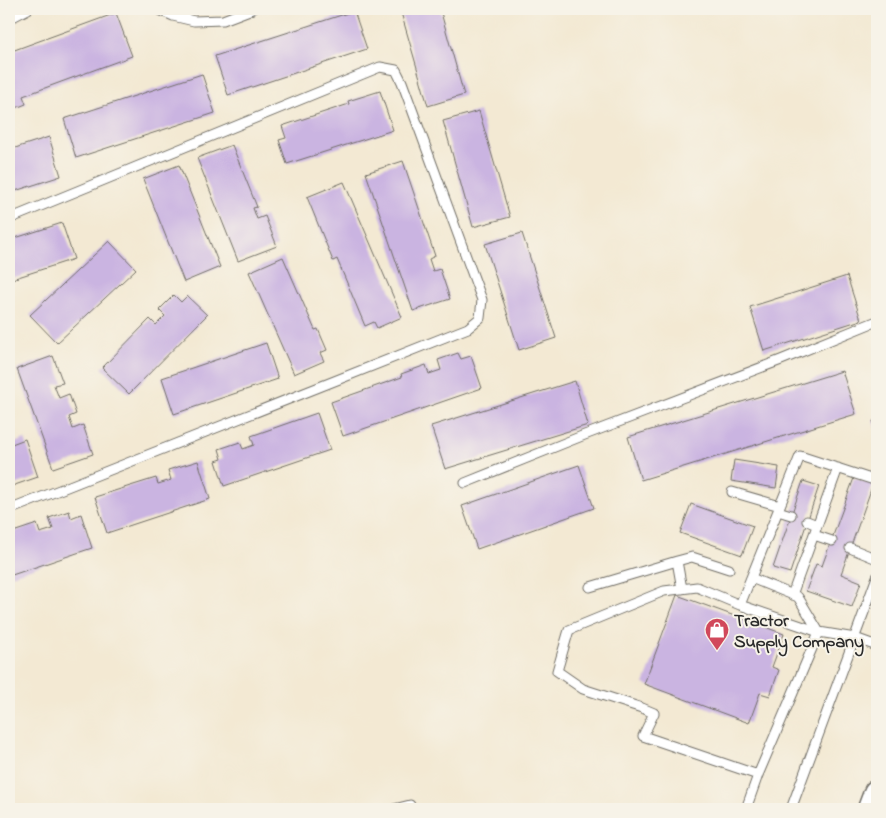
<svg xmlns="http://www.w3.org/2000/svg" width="886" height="818" viewBox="0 0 886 818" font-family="'Indie Flower',sans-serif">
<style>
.building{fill:#cab4e1}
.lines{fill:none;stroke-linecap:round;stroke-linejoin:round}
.lane-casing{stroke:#716e66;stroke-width:11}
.primary-casing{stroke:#716e66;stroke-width:29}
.lane{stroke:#fff;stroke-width:9}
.primary{stroke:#fff;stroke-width:26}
.labels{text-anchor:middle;stroke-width:4;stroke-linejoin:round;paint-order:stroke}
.poi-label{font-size:18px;font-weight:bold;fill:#2b2b2b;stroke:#f7f3e8;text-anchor:start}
</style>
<rect width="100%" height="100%" fill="#f7f3e8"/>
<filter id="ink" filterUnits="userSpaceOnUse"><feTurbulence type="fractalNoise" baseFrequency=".02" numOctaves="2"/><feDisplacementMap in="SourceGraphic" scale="10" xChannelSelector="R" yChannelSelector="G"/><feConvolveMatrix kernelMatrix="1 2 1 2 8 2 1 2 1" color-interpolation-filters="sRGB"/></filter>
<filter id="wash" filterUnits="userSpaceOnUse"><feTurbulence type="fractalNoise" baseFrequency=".0096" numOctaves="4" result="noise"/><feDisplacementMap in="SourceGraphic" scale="20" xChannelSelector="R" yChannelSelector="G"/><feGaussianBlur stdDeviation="1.12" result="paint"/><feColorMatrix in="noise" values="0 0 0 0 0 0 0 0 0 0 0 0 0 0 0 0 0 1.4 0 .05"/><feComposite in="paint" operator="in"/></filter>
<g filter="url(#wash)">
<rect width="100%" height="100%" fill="#f3e9d3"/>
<g id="blocks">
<!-- building -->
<path class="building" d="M400,9H440L464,95L428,106Z
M354,11L367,49L228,95L215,56Z
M116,13L132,56L23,96L26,104L11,110L9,105V52Z
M202,74L215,113L76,158L64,119Z
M380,91L393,130L287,164L279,140L286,138L282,126L349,104L348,101Z
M479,111L510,217L473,227L443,121Z
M49,137L61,176L9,193V150Z
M232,145L257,207L253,208L257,219L265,216L277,246L238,261L197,158Z
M403,161L435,256L429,259L433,271L440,269L450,299L413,311L366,173Z
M179,165L220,267L184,282L143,179Z
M344,182L402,317L377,328L374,322L365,326L337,259L333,261L307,197Z
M62,223L74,259L9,280V240Z
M522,233L556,338L519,350L485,244Z
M109,241L136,269L57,343L30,315Z
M283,257L315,330L318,329L327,350L320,353L324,361L294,374L249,272Z
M847,276L861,320L764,351L750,307Z
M174,295L181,302L187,296L207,315L129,394L102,368L150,319L156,325L165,316L159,310Z
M266,343L278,379L174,414L162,378Z
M458,353L461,359L471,356L482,388L343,436L331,402L402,377L401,374L426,365L429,374L441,370L438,360Z
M53,356L63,383L54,385L59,398L69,394L76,414L69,417L73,429L83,425L93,454L53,468L17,369Z
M842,371L856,414L641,480L628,437Z
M575,381L588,425L445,469L431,426Z
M317,413L330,450L224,486L216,461L222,459L219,449L240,442L243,449L254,445L251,436Z
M877,419V431L873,421Z
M25,439L38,477L9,487V445Z
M734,460L779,467L776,488L731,481Z
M198,461L210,499L107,533L95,497L156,478L158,484L171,480L168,470Z
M579,465L594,508L477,549L462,506Z
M854,478L873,484L841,574L861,582L852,607L806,591L816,564L822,566Z
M803,481L819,486L790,573L773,568Z
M691,504L753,526L742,555L680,533Z
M69,511L71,518L81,514L92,548L9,576V537H11L10,533L37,524L40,533L53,529L49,518Z
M677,595L784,634L772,667L779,670L770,696L760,693L749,723L644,684Z"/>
</g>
</g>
<g filter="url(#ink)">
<use href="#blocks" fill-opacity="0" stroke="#716e66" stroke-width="1"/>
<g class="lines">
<defs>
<path id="lane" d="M157,9L173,16L194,21L223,20L252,9
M9,19L28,9
M9,219L380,67L396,70L402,82L482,300L480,318L468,328L9,510
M465,483L582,436L781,360L877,321
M732,492L780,506
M778,511L791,515
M807,521L817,525
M814,535L832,541
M850,548L877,559
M590,587L677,561
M682,589L677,561L692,557L729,569
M792,595L838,468
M740,605L800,456L877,481
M758,775L643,736L654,713L642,708L583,689L557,671L569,630L664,591L697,587L740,605L819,632L855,638L877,646
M394,809L410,805L411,809
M746,809L758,775L819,632L798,597L751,578
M791,809L877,577"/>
<path id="primary" d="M871,809L877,793"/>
</defs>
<!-- lane casing -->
<use href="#lane" class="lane-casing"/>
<!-- primary casing -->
<use href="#primary" class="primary-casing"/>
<!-- lane -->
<use href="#lane" class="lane"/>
<!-- primary -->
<use href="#primary" class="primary"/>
</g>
</g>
<!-- icons -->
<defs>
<symbol id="shop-pin" viewBox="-11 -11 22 30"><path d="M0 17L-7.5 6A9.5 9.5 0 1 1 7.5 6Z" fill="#d1495b" stroke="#f7f3e8"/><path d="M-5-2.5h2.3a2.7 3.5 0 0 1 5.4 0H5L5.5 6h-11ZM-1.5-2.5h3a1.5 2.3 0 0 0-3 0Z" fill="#fff"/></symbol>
</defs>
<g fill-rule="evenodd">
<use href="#shop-pin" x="703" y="616" width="28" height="38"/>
</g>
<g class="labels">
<!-- poi labels -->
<g class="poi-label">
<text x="734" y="626">Tractor<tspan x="734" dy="21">Supply Company</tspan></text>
</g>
</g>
<!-- margin -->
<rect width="886" height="818" fill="none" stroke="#f7f3e8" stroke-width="30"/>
</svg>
